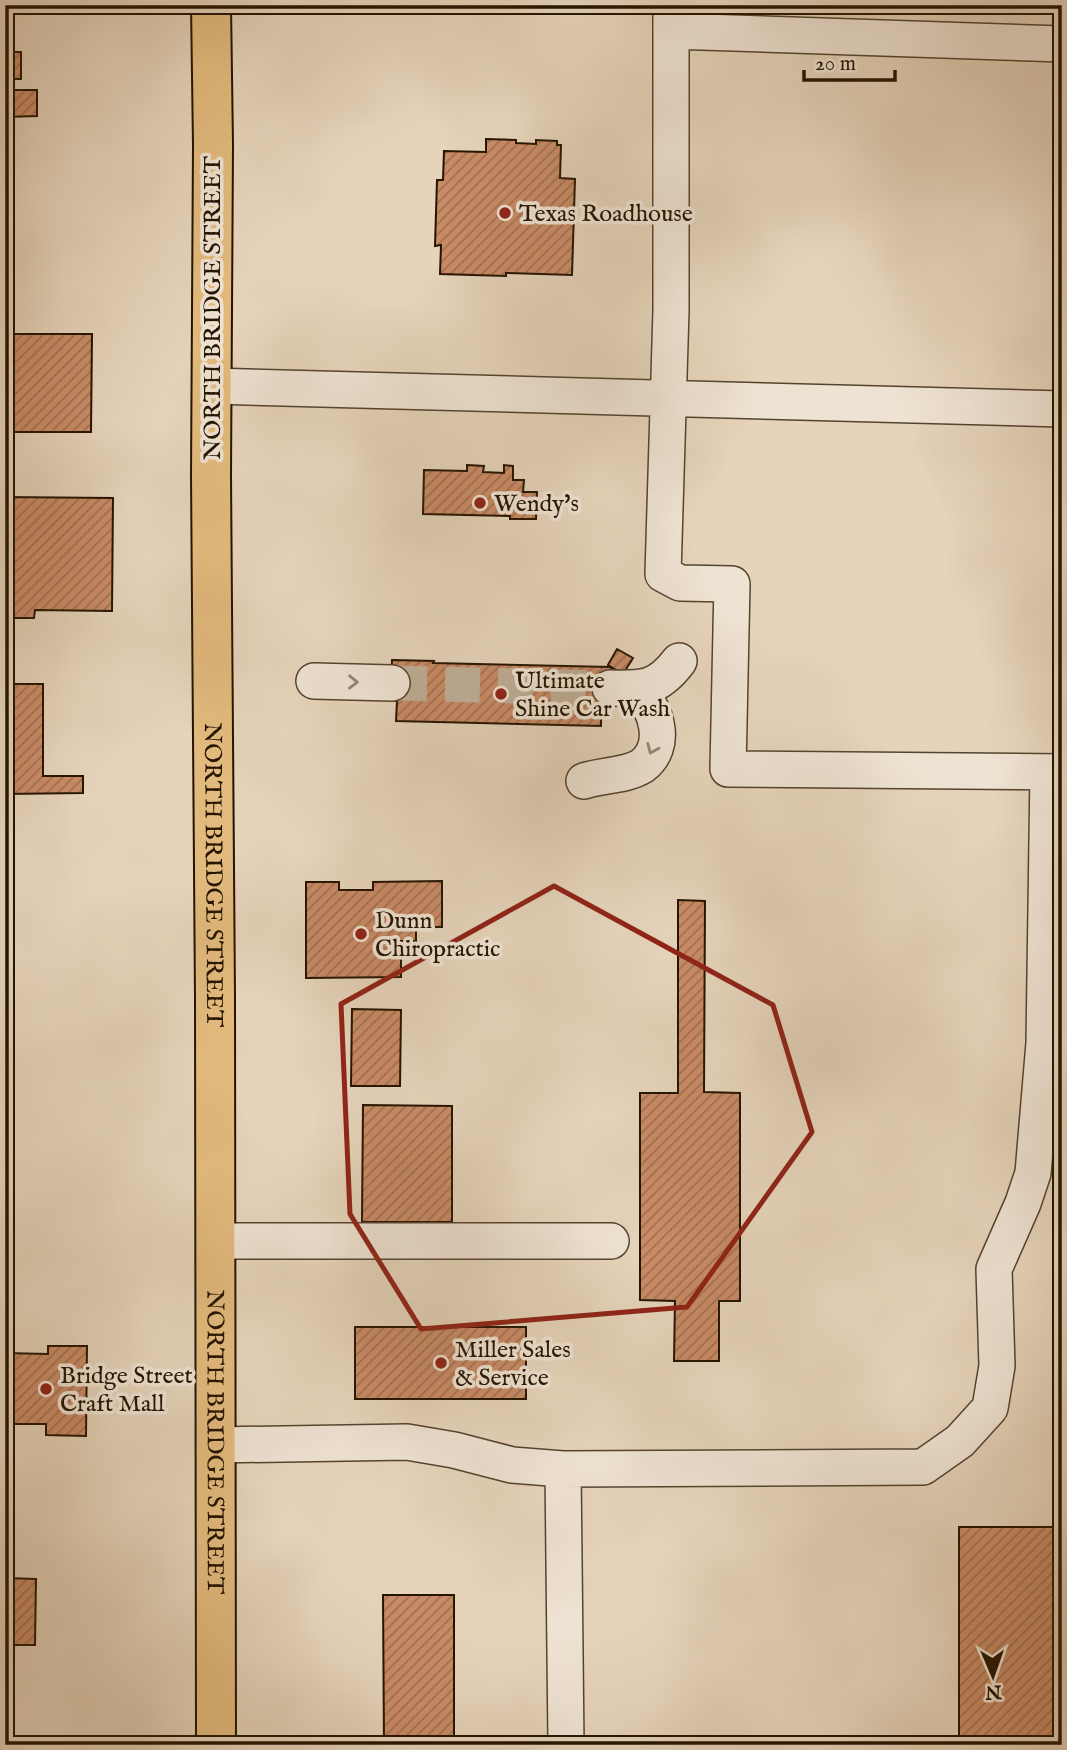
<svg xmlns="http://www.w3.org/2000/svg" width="1067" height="1750" viewBox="0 0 1067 1750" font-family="'IM FELL English',serif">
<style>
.building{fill:url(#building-hatch);stroke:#241400;stroke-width:2}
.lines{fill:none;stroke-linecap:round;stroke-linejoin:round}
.minor-tunnel{stroke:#bead95;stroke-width:35;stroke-dasharray:35 18;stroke-linecap:butt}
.minor-casing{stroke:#54442e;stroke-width:38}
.major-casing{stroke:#241400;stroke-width:42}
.minor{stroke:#eee2d2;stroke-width:35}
.major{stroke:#e2ba7d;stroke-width:38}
.oneway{stroke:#938574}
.marked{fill:none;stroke:#8f2418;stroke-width:5;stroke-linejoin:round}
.poi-dot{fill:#8f2418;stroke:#eee2d2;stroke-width:2.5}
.labels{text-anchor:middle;stroke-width:7;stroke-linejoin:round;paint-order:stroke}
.poi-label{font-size:24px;fill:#241400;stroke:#eee2d2;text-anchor:start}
.street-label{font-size:24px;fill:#241400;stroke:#eee2d2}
</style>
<defs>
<pattern id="building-hatch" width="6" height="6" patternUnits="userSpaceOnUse" patternTransform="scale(1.75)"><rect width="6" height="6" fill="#c88b66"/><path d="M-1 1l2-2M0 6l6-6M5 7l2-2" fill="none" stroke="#a27052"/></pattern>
</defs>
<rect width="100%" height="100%" fill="#e5d3ba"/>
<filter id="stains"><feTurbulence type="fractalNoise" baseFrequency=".00286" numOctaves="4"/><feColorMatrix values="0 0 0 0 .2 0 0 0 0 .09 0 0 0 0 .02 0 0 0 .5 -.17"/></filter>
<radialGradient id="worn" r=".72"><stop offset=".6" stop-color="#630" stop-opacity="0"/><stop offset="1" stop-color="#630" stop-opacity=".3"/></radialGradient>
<!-- building -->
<path class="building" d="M5,52H21V79H14V90H37V116L5,117Z
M486,139L516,140V143L536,144V140L557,141V145H561L560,178L575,179L572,275L506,273V276L440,274L441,245L435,246L437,180H443L444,151L486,152Z
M5,334H92L91,432H5Z
M467,465L484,466L483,472L504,473V465L513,466V480H524L523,492H537L536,519H510V516L423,514L424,470L467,471Z
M5,497L113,498L112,611L35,610L34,618H5Z
M617,649L633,658L623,674L608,665Z
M392,660L434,661L433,663L611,667L610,705H601V726L396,721L397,701L391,700Z
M5,684H43V776H83V793L5,794Z
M442,881V927H416V941H401V977L306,978V882H339V890H373V882Z
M678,900L705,901L704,1092L740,1093V1301H719V1361H674L675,1301L640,1300V1093H678Z
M352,1009L401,1010L400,1086H351Z
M363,1105L452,1106V1222H362Z
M355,1327H526V1399H355Z
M48,1346H87L86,1436L46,1435V1424H5V1353L48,1354Z
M959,1527H1062V1745H959Z
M5,1578L36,1579L35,1645H5Z
M383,1595H454V1745H384Z"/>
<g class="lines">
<!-- minor-tunnel -->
<path class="minor-tunnel" d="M392,683L610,688"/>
<defs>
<path id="minor" d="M671,5V310L663,574L680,583L732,584L728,769L1062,772
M671,31L1062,44
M212,386L1062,409
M314,681L392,683
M610,688C643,689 658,689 679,661
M584,781C601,775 626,776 642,766C669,746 656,708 637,689
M215,1241H611
M216,1445L407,1442L454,1450L512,1465L563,1469L923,1467L960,1441L990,1408L997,1366L994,1269L1023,1203L1033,1173L1044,1043L1048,772
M563,1469L566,1745"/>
<g id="major">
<path id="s1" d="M211,5L213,145L211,475L215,998L216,1745"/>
</g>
</defs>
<!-- minor casing -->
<use href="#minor" class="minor-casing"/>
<!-- major casing -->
<use href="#major" class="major-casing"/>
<!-- minor -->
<use href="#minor" class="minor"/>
<!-- major -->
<use href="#major" class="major"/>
</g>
<!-- one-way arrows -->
<defs><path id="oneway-chevron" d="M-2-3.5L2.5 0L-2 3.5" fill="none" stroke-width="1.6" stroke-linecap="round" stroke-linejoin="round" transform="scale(1.75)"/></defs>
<g class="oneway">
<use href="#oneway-chevron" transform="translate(353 682) rotate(1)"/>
<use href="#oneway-chevron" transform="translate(652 749) rotate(114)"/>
</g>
<!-- marked area -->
<path class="marked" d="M554,886L773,1005L812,1132L687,1307L421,1329L350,1214L341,1004Z"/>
<!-- markers -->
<g class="poi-dot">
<circle cx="505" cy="213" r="7"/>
<circle cx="480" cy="503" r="7"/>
<circle cx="501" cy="694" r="7"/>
<circle cx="361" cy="934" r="7"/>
<circle cx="441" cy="1363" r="7"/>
<circle cx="46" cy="1389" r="7"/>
</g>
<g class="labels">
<!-- poi labels -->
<g class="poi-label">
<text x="519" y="221">Texas Roadhouse</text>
<text x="494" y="511">Wendy's</text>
<text x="515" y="688">Ultimate<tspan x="515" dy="28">Shine Car Wash</tspan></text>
<text x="375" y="928">Dunn<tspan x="375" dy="28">Chiropractic</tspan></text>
<text x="455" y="1357">Miller Sales<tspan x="455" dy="28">&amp; Service</tspan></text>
<text x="60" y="1383">Bridge Street<tspan x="60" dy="28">Craft Mall</tspan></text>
</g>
<!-- street labels -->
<g class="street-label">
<text transform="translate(212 308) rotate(-90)" y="8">NORTH BRIDGE STREET</text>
<text dy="8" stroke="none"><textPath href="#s1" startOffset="870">NORTH BRIDGE STREET</textPath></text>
<text dy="8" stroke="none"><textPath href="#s1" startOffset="1437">NORTH BRIDGE STREET</textPath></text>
</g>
</g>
<!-- margin -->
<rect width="1067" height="1750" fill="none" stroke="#e5d3ba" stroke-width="28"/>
<rect x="7" y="7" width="1053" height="1736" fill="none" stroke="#241400" stroke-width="3.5"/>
<rect x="14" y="14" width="1039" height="1722" fill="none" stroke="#241400" stroke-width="2"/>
<!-- north arrow -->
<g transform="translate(993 1676) rotate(178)" stroke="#eee2d2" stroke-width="5" paint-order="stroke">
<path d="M0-5L12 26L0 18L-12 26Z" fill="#241400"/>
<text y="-10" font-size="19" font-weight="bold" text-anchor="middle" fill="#241400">N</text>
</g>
<!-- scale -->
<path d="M804 70v10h91v-10" fill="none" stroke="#241400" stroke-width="3.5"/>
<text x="815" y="70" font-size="21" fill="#241400" stroke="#eee2d2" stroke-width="5" paint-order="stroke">20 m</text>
<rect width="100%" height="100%" filter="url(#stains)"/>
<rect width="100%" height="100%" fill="url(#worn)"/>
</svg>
